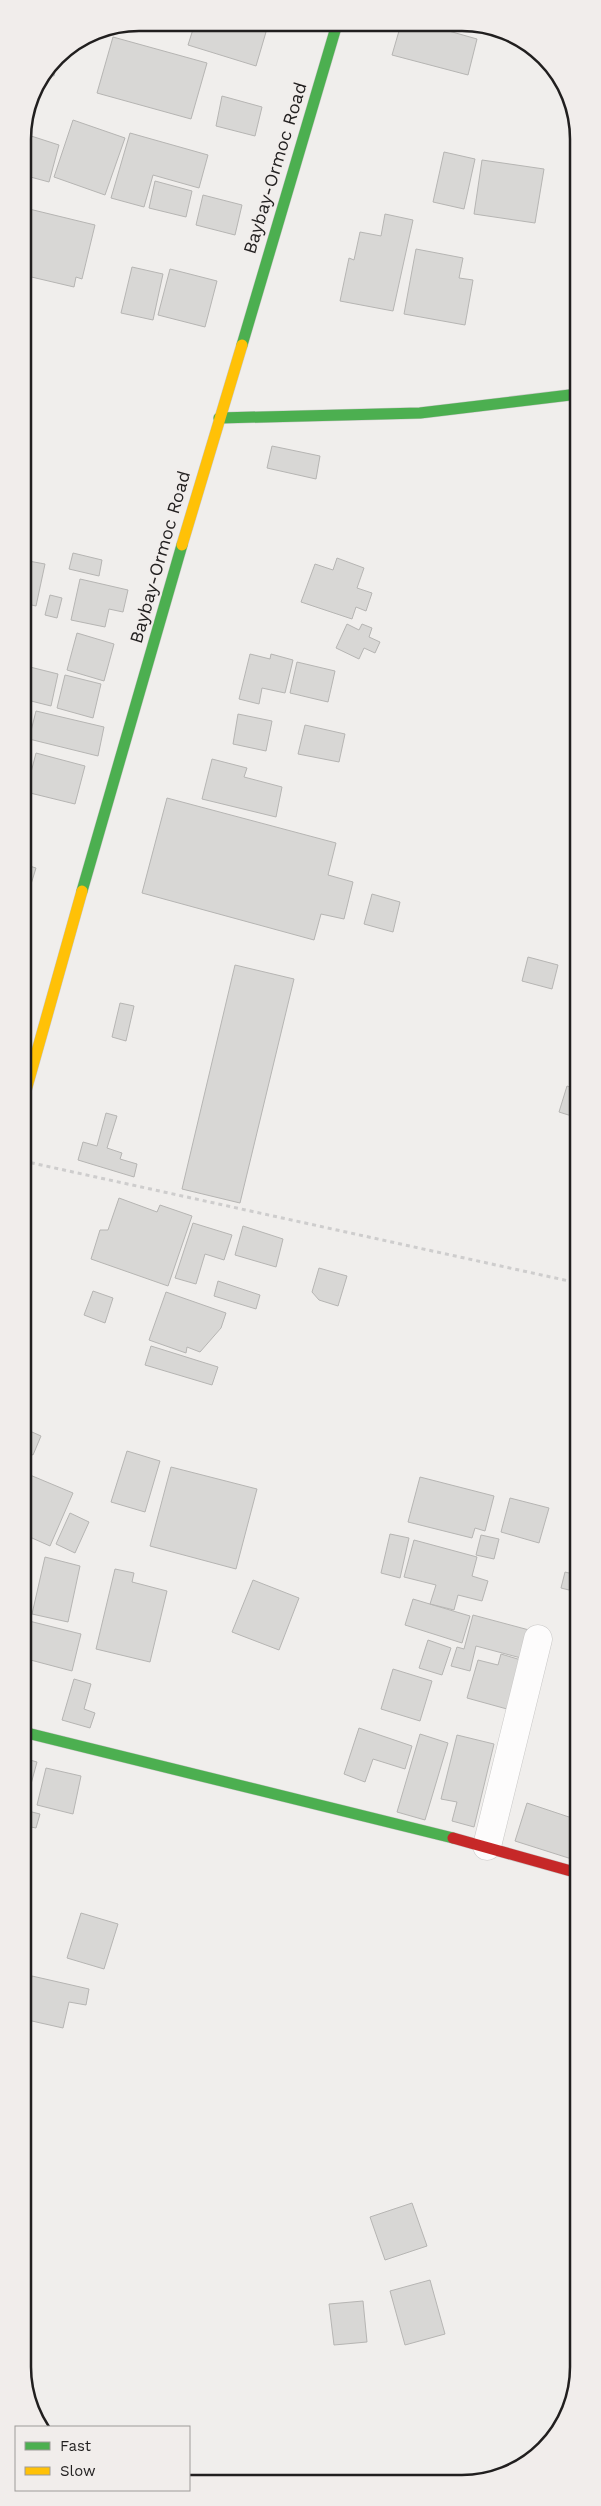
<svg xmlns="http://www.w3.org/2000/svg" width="601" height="2506" viewBox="0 0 601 2506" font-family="'Work Sans',sans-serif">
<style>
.building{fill:#d8d7d5;stroke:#b6b5b3}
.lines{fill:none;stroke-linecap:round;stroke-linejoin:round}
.street-casing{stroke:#c9c8c7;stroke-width:29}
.fast-casing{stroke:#c9c8c7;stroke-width:12}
.slow-casing{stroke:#c9c8c7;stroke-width:12}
.jam-casing{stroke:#c9c8c7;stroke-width:12}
.path{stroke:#cecdcd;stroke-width:3;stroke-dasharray:4 4;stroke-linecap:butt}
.street{stroke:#fdfcfc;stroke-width:28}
.fast{stroke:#4caf50;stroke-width:11}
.slow{stroke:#ffc107;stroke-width:11}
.jam{stroke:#c62828;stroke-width:11}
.labels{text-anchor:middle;stroke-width:4;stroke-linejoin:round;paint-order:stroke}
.street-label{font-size:18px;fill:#211f1f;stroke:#f1edeb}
.rim{fill:none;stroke:#211f1f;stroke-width:2.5}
</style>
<rect width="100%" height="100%" fill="#f0eeec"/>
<!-- building -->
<path class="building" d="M195,23H237L266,32L256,66L188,45Z
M401,24H424L477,39L468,75L392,55Z
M95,31H98L96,40L86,37Z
M113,37L207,63L191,119L97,93Z
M59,55L54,76L44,74L57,56Z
M222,96L262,107L255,136L216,126Z
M73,120L125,138L105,195L54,177Z
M130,133L208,155L199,188L153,175L144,207L111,198Z
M25,134L59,145L49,182L23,175V143Z
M444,152L475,159L464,209L433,202Z
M482,160L544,169L535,223L474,214Z
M155,181L192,191L186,217L149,208Z
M203,195L242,205L235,235L196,225Z
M25,208L95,225L82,279L76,277L74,287L23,275V218Z
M385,214L413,220L393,311L340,301L349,258L354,260L360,232L381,236Z
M416,249L463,258L459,278L473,280L465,325L404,314Z
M132,267L163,274L153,320L121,313Z
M170,269L217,281L205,327L158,315Z
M272,446L320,456L316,479L267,468Z
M73,553L102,560L99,576L69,569Z
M337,558L364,568L357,588L372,593L366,611L356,607L352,619L301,602L315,564L333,570Z
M23,560L45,564L36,606L23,603Z
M80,579L128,590L123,612L109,609L105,627L71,620Z
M50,595L62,598L57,618L45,615Z
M347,624L359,630L362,624L372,628L369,637L380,642L375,653L364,648L359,659L336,648Z
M77,633L114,644L104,681L67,670Z
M250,654L270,659L271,654L293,660L285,693L262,688L259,704L239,699Z
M297,662L335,671L328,702L290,693Z
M26,666L58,674L51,706L23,699Z
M65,675L101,684L93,718L57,708Z
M23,704L29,706L23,734Z
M36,711L104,727L98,756L29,739Z
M238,714L272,721L266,751L233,744Z
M305,725L345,734L339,762L298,754Z
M36,753L85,766L75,804L26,792Z
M212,759L247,768L244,777L282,787L276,817L202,799Z
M167,798L336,843L328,875L353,882L344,919L321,914L314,940L142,893Z
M23,864L36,868L28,894L23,892Z
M372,894L400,902L393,932L364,924Z
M528,957L558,965L552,989L522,981Z
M235,965L294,979L240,1203L182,1189Z
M120,1003L134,1006L126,1041L112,1037Z
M567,1086L578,1090V1118L559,1112Z
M106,1113L117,1116L107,1148L122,1153L120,1159L137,1164L134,1177L78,1160L83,1142L97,1146Z
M119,1198L157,1212L160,1205L192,1216L168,1286L91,1259L100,1230H108Z
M193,1223L232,1235L224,1260L205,1254L196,1284L175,1278Z
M243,1226L283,1239L276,1267L235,1255Z
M319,1268L347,1276L338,1306L319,1300L312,1292Z
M218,1281L260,1295L256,1309L214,1296Z
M93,1291L113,1298L105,1323L84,1315Z
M166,1292L226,1313L221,1328L200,1352L187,1347L186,1353L149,1340Z
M151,1346L218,1367L212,1385L145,1365Z
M23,1428L41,1436L33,1455L23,1451Z
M127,1451L160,1461L145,1512L111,1502Z
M171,1467L257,1489L236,1569L150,1546Z
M30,1475L73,1493L50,1546L23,1534V1490Z
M420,1477L494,1496L485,1531L475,1528L472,1538L408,1522Z
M510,1498L549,1508L539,1543L501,1532Z
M70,1513L89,1522L75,1553L56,1544Z
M390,1534L409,1538L400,1578L381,1573Z
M481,1535L499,1539L494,1559L476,1555Z
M414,1540L477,1557L472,1576L488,1581L482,1601L458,1595L454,1610L430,1604L436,1585L404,1577Z
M45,1557L80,1566L68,1622L32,1614Z
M115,1569L134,1573L132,1582L167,1591L150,1662L96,1649Z
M565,1572L577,1575L573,1591L561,1588Z
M253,1580L299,1598L279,1650L232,1632Z
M413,1599L470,1616L462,1643L405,1625Z
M473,1615L529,1630L521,1658L476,1646L470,1671L451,1666L457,1647L464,1649Z
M25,1620L81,1634L72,1671L23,1658Z
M428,1640L451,1648L442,1675L419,1668Z
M501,1654L521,1660L507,1709L467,1698L478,1660L498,1665Z
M393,1669L432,1681L420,1721L381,1709Z
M74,1679L91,1684L84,1709L95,1713L90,1728L62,1720Z
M359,1728L412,1746L405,1769L373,1759L365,1782L344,1774Z
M420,1734L448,1743L425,1820L397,1812Z
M457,1735L494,1744L474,1827L452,1821L457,1802L441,1799Z
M23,1758L37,1762L24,1810L40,1814L36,1828L26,1826L23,1837Z
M46,1768L81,1776L73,1814L37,1805Z
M527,1803L578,1820V1861L515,1841Z
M81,1913L118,1924L104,1969L67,1958Z
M32,1976L89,1989L86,2005L69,2002L63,2028L23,2019Z
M412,2203L427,2246L385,2260L370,2217Z
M430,2280L445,2334L405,2345L390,2291Z
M363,2301L367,2342L334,2345L329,2304Z"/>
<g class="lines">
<defs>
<path id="street" d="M487,1846L538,1639"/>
<path id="fast" d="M242,345L337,24
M219,418L420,413L578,394
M82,891L182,545
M23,1732L453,1838"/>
<path id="slow" d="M182,545L242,345
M23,1101L82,891"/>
<path id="jam" d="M453,1838L578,1873"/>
</defs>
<!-- street casing -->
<use href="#street" class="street-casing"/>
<!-- fast casing -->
<use href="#fast" class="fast-casing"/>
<!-- slow casing -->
<use href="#slow" class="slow-casing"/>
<!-- jam casing -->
<use href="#jam" class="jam-casing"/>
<!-- path -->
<path class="path" d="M23,1161L578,1283"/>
<!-- street -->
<use href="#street" class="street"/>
<!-- fast -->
<use href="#fast" class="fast"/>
<!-- slow -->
<use href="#slow" class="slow"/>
<!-- jam -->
<use href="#jam" class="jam"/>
</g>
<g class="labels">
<!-- street labels -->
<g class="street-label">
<text transform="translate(275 168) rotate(-73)" y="6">Baybay-Ormoc Road</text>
<text transform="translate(160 557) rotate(-74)" y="6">Baybay-Ormoc Road</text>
</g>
</g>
<!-- crop -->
<path d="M0 0H601V2506H0ZM139 31H462A108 108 0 0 1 570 139V2367A108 108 0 0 1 462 2475H139A108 108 0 0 1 31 2367V139A108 108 0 0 1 139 31Z" fill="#f1edeb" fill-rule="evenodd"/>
<path class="rim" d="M139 31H462A108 108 0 0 1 570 139V2367A108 108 0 0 1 462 2475H139A108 108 0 0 1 31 2367V139A108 108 0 0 1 139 31Z"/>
<!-- legend -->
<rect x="15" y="2426" width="175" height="65" fill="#f1edeb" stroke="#9e9b99"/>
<rect x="25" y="2442" width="25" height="8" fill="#4caf50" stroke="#9e9b99"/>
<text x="60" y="2451" font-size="15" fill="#211f1f">Fast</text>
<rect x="25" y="2467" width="25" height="8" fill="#ffc107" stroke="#9e9b99"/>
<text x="60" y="2476" font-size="15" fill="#211f1f">Slow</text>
</svg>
